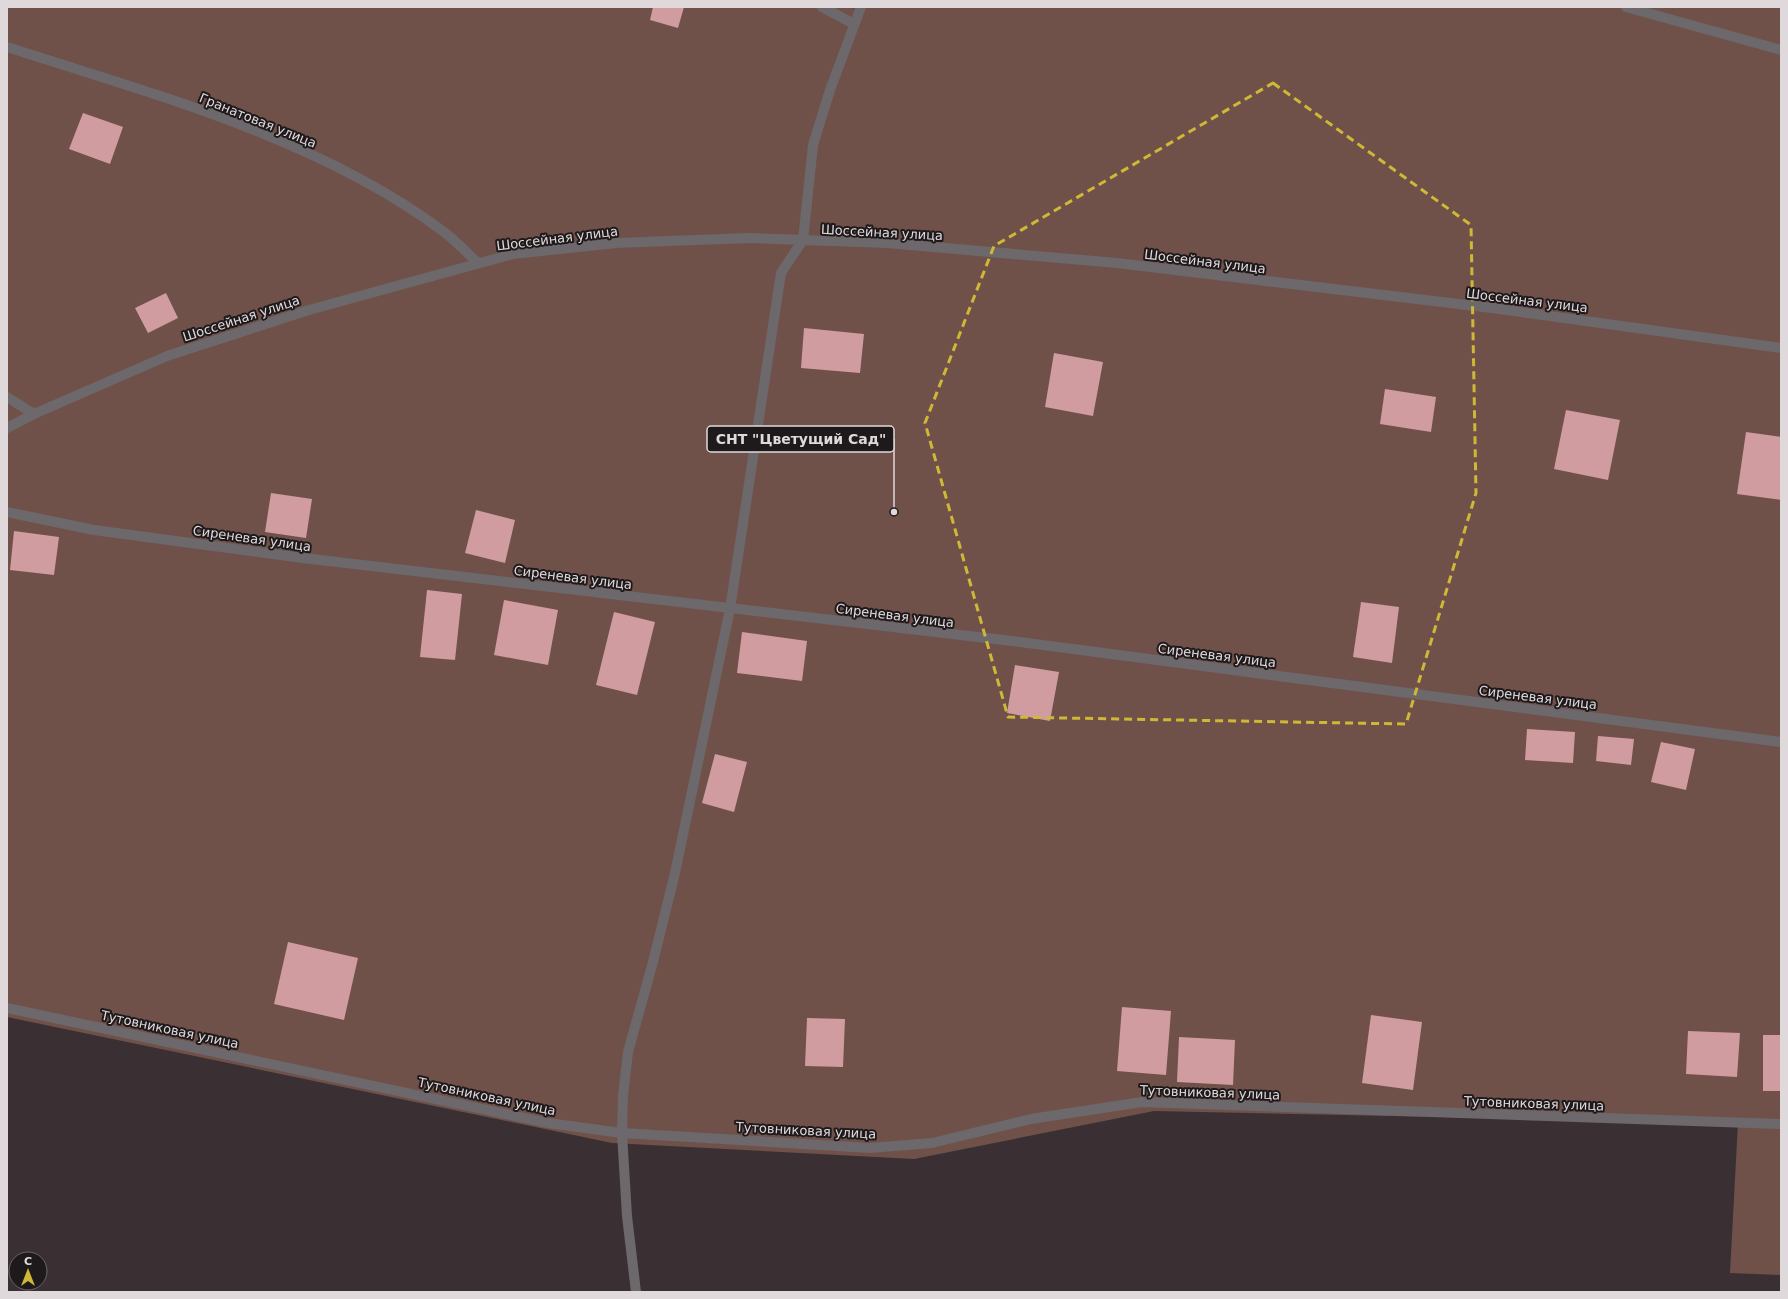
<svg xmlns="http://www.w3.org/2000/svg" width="1788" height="1299" viewBox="0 0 1788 1299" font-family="'DejaVu Sans',sans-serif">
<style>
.green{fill:#705149}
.building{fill:#d19ca0}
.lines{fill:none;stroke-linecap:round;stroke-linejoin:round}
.minor{stroke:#6d686c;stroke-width:10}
.marked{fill:none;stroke:#d0b837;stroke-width:3;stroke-dasharray:8 5;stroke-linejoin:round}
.labels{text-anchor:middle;stroke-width:4;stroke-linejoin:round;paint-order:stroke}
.street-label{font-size:13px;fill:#e0d9db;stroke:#1e191b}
.leader{fill:none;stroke:#e0d9db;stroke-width:1.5}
.callout-dot{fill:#e0d9db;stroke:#1e191b;stroke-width:1.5}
.callout{fill:#1e191b;stroke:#e0d9db;stroke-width:1.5}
.callout-label{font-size:14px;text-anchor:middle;font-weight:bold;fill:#e0d9db}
</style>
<rect width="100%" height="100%" fill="#3a3034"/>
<!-- green -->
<path class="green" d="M7,7H1781V1275L1730,1273L1738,1123L1154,1111L914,1159L612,1143L7,1017Z"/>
<!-- building -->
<path class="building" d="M653,7H684L678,28L650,20Z
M83,113L123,127L110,164L69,149Z
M166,293L178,318L148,333L135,308Z
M804,328L864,334L860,373L801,368Z
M1054,353L1103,362L1093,416L1045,407Z
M1385,389L1436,397L1431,432L1380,424Z
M1566,410L1620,420L1608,480L1554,469Z
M1746,432L1781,437V500L1737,494Z
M271,493L312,499L306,538L265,532Z
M476,510L515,520L505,563L465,553Z
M14,531L59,537L54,575L10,570Z
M427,590L462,594L455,660L420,657Z
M504,600L558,610L548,665L494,655Z
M1361,602L1399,607L1392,663L1353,657Z
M614,612L655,622L637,695L596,685Z
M742,632L807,641L802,681L737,673Z
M1015,665L1059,672L1050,721L1007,713Z
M1527,729L1575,732L1573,763L1525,760Z
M1598,736L1634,739L1631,765L1596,761Z
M1661,742L1695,749L1686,790L1651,782Z
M715,754L747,762L734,812L702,803Z
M288,942L358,958L344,1020L274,1004Z
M1122,1007L1171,1011L1166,1075L1117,1071Z
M1371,1015L1422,1022L1413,1090L1362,1083Z
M807,1018L845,1019L843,1067L805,1066Z
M1688,1031L1740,1033L1737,1077L1686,1074Z
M1763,1035H1781V1091H1763Z
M1179,1037L1235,1040L1233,1085L1177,1082Z"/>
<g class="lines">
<!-- minor -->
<path class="minor" d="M822,7L854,24
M1626,7L1781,50
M7,47C153,94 321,139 444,232C456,241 467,253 478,263
M7,397L34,414
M7,428L34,414L167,356L309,310L513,254L616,243L749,238L887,243L1117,263L1492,308L1781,348
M7,512L94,530L303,558L1012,641L1781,742
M7,1008L548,1123L622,1133L870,1148L932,1143L1031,1119L1142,1102L1781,1124
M636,1292L627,1216L622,1133L623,1096L628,1052L653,962L675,873L730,609L781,273L803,240L813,145L830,90L861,7"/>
</g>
<!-- marked area -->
<path class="marked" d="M1273,83L1471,225L1476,493L1406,724L1008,717L925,423L994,246Z"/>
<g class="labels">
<!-- street labels -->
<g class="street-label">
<text transform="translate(258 120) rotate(22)" y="5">Гранатовая улица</text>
<text transform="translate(882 232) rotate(3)" y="5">Шоссейная улица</text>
<text transform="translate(557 238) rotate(-7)" y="5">Шоссейная улица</text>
<text transform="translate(1205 261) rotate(7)" y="5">Шоссейная улица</text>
<text transform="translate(1527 300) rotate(7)" y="5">Шоссейная улица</text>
<text transform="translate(241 318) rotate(-18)" y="5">Шоссейная улица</text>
<text transform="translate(252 538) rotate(8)" y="5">Сиреневая улица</text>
<text transform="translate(573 577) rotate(7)" y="5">Сиреневая улица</text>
<text transform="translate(895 615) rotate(7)" y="5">Сиреневая улица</text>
<text transform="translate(1217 655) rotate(7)" y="5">Сиреневая улица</text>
<text transform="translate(1538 697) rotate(7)" y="5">Сиреневая улица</text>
<text transform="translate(170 1029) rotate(12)" y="5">Тутовниковая улица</text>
<text transform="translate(1210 1092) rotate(2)" y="5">Тутовниковая улица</text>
<text transform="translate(487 1096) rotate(12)" y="5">Тутовниковая улица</text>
<text transform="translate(1534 1103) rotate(2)" y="5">Тутовниковая улица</text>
<text transform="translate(806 1130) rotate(3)" y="5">Тутовниковая улица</text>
</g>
</g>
<!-- callouts -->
<path class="leader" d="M894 512L894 439"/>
<circle class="callout-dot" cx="894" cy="512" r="4"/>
<rect class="callout" x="707" y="426" width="187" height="26" rx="4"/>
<g class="callout-label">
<text x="801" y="444">СНТ "Цветущий Сад"</text>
</g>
<!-- border -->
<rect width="1788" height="1299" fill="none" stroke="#e0d9db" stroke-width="16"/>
<!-- north arrow -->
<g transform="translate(28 1271)"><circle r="19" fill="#1e191b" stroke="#6c6668"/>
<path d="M0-3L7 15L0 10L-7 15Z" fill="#d0b837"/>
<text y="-6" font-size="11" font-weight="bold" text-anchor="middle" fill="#e0d9db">С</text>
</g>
</svg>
